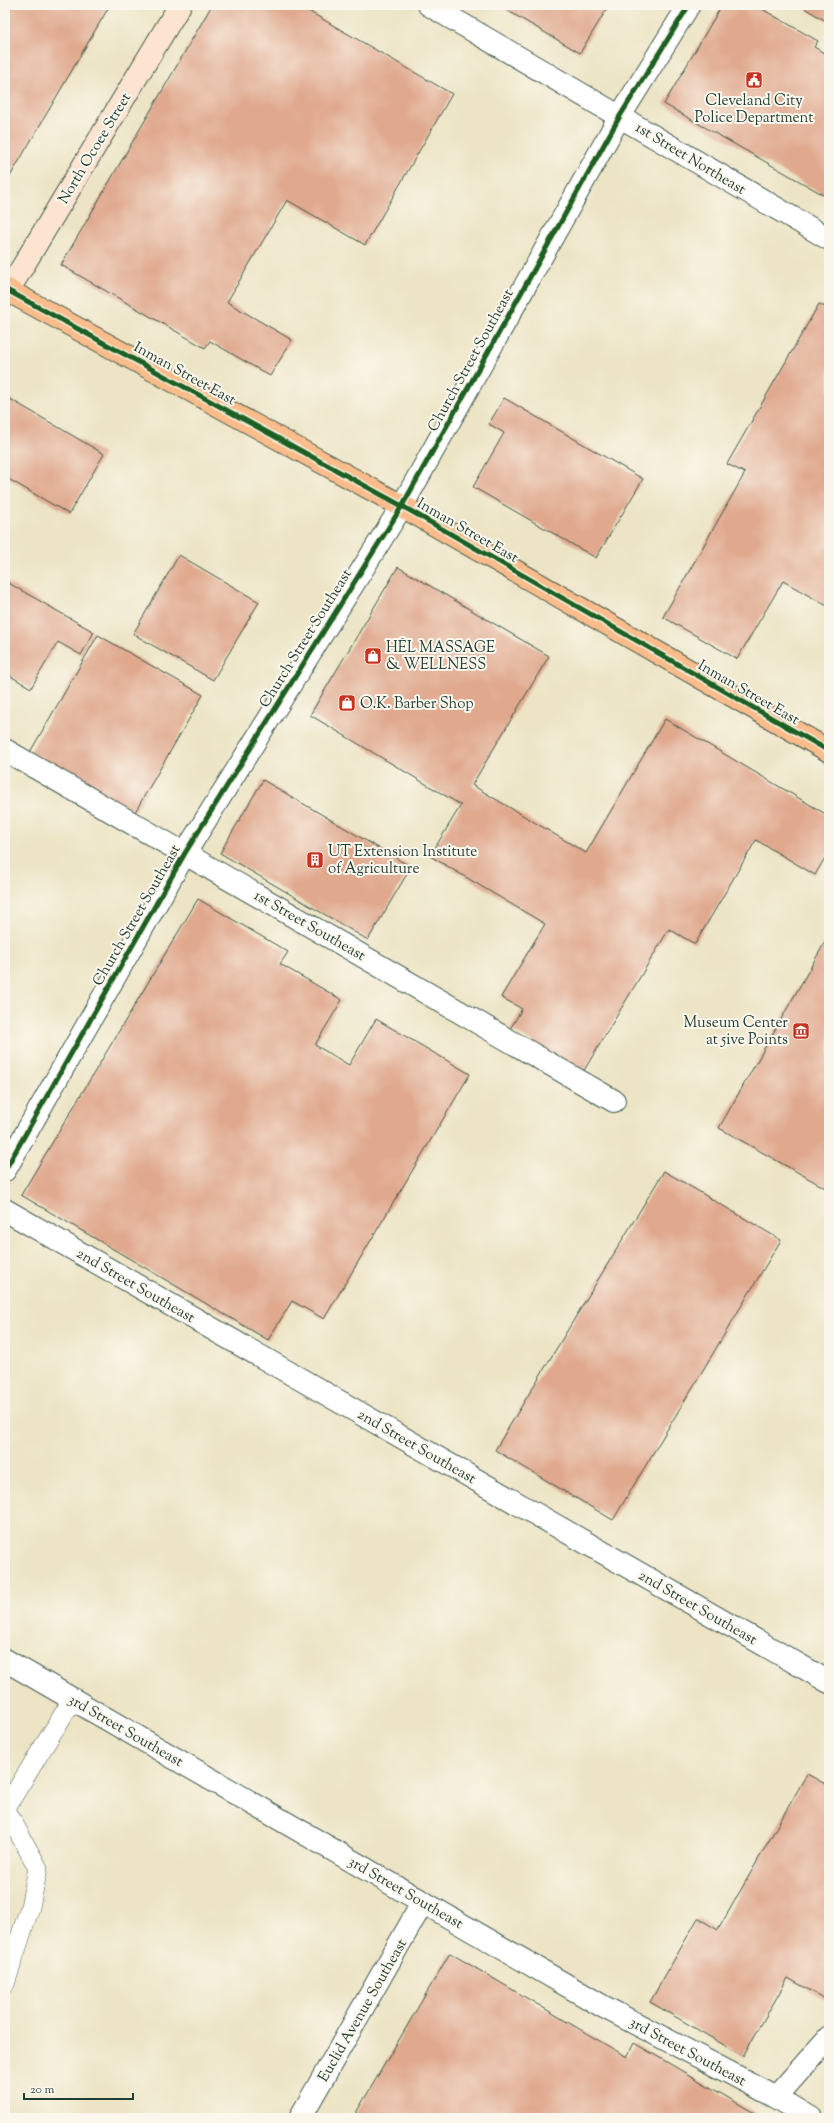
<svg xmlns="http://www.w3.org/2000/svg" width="834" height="2123" viewBox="0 0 834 2123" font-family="'Sorts Mill Goudy',serif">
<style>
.building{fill:#e0a98e}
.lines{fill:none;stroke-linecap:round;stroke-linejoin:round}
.service-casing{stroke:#3e564a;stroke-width:20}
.minor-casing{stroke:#3e564a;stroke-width:24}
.tertiary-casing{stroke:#3e564a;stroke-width:24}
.secondary-casing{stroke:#3e564a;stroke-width:24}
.primary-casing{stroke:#3e564a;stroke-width:24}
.service{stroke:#fff;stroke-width:19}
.minor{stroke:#fff;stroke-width:22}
.tertiary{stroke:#fff;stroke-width:22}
.secondary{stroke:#fde4d0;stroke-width:22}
.primary{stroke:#f9bc8a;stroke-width:22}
.cycleway-casing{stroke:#fbf7ec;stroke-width:8}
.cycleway{stroke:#1b5e20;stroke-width:5}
.labels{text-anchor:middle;stroke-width:4;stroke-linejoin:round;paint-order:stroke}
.poi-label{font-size:15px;fill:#1f3d34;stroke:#fbf7ec;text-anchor:start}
.street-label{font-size:15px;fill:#1f3d34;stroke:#fbf7ec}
</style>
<rect width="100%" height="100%" fill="#fbf7ec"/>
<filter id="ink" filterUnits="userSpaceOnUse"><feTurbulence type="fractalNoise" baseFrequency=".025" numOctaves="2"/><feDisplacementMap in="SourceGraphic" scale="8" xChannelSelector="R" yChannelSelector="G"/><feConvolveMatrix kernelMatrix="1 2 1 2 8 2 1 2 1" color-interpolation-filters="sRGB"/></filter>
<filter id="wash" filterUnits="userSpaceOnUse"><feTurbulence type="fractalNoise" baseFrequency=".012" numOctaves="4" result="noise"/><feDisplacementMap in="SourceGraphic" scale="16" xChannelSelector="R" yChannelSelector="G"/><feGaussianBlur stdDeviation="0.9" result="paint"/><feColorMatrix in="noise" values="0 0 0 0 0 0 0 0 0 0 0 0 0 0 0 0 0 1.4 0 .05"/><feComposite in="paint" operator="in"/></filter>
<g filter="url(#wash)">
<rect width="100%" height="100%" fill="#ece4c4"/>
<g id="blocks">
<!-- building -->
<path class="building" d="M5,5H110L5,185Z
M212,5H298L452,94L365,245L287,200L227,302L292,340L270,376L210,341L205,348L61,265Z
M498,5H609L580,53Z
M722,5H755L818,41L814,47L829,56V198L664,104Z
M799,5H829V16L826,21Z
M819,304L829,309V607L783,581L737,659L663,617L745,473L727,464Z
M5,396L104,454L69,514L5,477Z
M504,398L643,479L596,558L473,487L504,433L489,424Z
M179,555L259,602L213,680L133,634Z
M398,567L549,656L472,785L586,853L665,719L829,816V851L815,875L756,840L695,944L669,929L583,1072L510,1029L522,1009L501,997L545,924L430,856L461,805L310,715Z
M5,581L94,632L81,655L58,642L31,688L5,673Z
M98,635L203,695L135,812L30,752Z
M263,780L411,867L368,940L220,853Z
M198,899L288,952L280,964L342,1000L315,1045L349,1065L376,1019L470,1074L324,1319L292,1301L268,1340L21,1195Z
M829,935V1190L719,1128Z
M664,1171L781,1240L613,1520L495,1450Z
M807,1774L829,1786V1992L825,1999L788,1978L743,2056L650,2002L698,1918L718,1930Z
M450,1953L627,2057L634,2043L763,2118H353Z"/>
</g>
</g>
<g filter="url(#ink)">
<use href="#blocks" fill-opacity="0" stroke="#3e564a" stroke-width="1"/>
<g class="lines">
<defs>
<path id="service" d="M5,1809L73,1699
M5,1984L30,1907L38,1868L5,1808"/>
<path id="minor" d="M429,5L829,239
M5,750L614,1101
M5,1170L185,853L402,506L620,116L689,5
M5,1210L829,1682
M776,2097L829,2037
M300,2118L423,1902"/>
<path id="tertiary" d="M5,1660L604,2007L776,2097L811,2118"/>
<path id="secondary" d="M5,296L180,5"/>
<path id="primary" d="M5,289L402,506L829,751"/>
</defs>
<!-- service casing -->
<use href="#service" class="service-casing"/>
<!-- minor casing -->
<use href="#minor" class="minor-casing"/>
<!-- tertiary casing -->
<use href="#tertiary" class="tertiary-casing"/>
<!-- secondary casing -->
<use href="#secondary" class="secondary-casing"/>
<!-- primary casing -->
<use href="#primary" class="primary-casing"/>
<!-- service -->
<use href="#service" class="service"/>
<!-- minor -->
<use href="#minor" class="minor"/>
<!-- tertiary -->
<use href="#tertiary" class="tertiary"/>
<!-- secondary -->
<use href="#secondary" class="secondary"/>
<!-- primary -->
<use href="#primary" class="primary"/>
<defs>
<path id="cycleway" d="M5,289L402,506L829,751
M5,1170L185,853L402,506L620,116L689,5"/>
</defs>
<!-- cycleway casing -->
<use href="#cycleway" class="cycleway-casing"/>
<!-- cycleway -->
<use href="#cycleway" class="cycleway"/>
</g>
</g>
<!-- icons -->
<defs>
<symbol id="civic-square" viewBox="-11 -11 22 22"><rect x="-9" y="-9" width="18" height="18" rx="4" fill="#c8321e" stroke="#fbf7ec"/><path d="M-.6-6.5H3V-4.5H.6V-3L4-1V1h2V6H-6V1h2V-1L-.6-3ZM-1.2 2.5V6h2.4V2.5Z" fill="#fff"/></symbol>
<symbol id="shop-square" viewBox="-11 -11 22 22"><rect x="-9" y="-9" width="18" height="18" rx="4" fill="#c8321e" stroke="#fbf7ec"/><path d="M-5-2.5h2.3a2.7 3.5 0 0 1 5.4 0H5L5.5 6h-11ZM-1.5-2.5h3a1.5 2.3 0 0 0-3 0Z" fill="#fff"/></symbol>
<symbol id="building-square" viewBox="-11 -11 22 22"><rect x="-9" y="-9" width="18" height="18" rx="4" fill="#c8321e" stroke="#fbf7ec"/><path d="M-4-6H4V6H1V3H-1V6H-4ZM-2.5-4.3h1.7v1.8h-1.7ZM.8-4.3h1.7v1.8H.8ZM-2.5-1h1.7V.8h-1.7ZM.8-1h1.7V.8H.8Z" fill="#fff"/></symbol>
<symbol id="museum-square" viewBox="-11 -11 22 22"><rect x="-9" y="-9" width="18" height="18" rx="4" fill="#c8321e" stroke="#fbf7ec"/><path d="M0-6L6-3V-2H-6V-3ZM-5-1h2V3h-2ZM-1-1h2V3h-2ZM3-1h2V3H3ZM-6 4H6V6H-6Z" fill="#fff"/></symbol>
</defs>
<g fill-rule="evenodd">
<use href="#civic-square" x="744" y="70" width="20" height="20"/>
<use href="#shop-square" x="363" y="646" width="20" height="20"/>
<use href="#shop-square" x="337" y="693" width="20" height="20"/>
<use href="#building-square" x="305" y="850" width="20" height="20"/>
<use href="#museum-square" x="791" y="1021" width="20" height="20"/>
</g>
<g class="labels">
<!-- poi labels -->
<g class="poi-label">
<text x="754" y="105" text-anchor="middle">Cleveland City<tspan x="754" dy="17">Police Department</tspan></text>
<text x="386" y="652">HĒL MASSAGE<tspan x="386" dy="17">&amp; WELLNESS</tspan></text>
<text x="360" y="708">O.K. Barber Shop</text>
<text x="328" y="856">UT Extension Institute<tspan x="328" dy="17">of Agriculture</tspan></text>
<text x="788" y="1027" text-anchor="end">Museum Center<tspan x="788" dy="17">at 5ive Points</tspan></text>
</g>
<!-- street labels -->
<g class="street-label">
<text transform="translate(94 148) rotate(-59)" y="5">North Ocoee Street</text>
<text transform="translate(691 158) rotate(31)" y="5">1st Street Northeast</text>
<text transform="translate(470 360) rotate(-61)" y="5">Church Street Southeast</text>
<text transform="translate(185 373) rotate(29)" y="5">Inman Street East</text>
<text transform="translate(468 530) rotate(30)" y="5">Inman Street East</text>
<text transform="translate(305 638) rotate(-58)" y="5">Church Street Southeast</text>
<text transform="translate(749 692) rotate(30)" y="5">Inman Street East</text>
<text transform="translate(136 915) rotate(-60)" y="5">Church Street Southeast</text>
<text transform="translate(310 925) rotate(30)" y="5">1st Street Southeast</text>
<text transform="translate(136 1285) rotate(30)" y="5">2nd Street Southeast</text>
<text transform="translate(417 1446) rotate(30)" y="5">2nd Street Southeast</text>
<text transform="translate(698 1607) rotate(30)" y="5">2nd Street Southeast</text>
<text transform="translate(126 1730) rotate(30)" y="5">3rd Street Southeast</text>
<text transform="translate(406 1892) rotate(30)" y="5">3rd Street Southeast</text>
<text transform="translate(362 2010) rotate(-60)" y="5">Euclid Avenue Southeast</text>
<text transform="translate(688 2051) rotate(28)" y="5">3rd Street Southeast</text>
</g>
</g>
<!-- margin -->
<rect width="834" height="2123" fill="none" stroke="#fbf7ec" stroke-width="20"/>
<!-- scale -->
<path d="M24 2093v6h109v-6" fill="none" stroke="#1f3d34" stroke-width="2"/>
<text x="30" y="2093" font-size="12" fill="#1f3d34" stroke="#fbf7ec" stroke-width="3" paint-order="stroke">20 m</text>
</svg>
